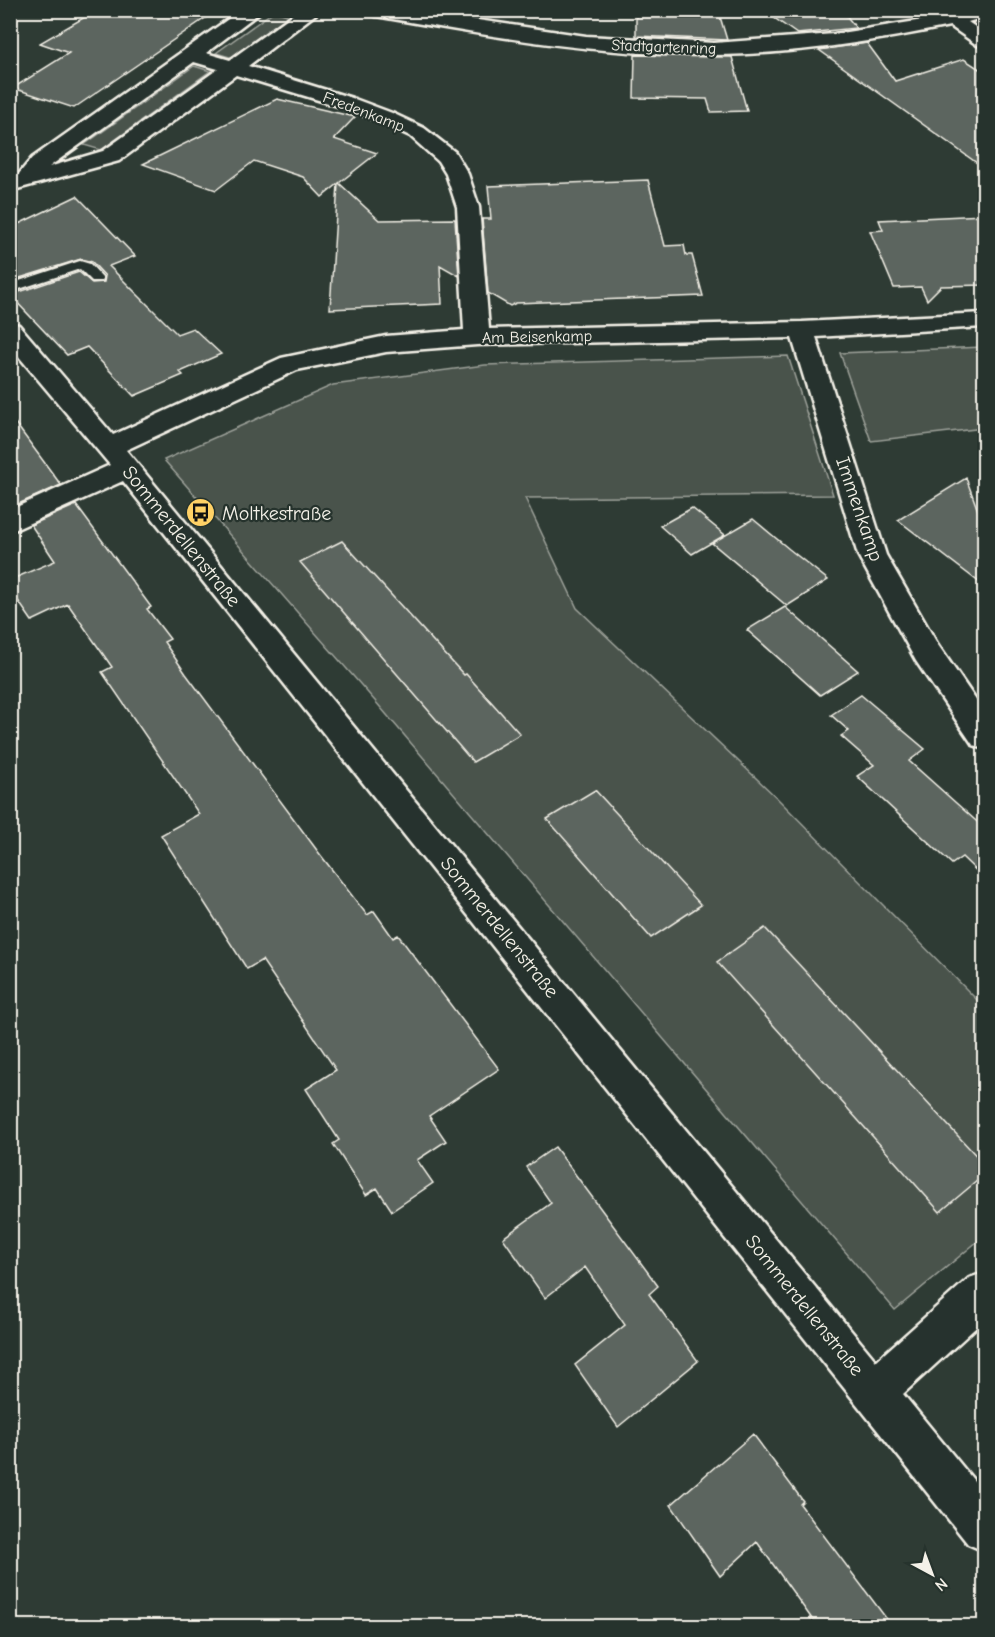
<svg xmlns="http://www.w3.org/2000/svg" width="995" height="1637" font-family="'Comic Neue',sans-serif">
	<rect width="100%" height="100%" fill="#2e3b34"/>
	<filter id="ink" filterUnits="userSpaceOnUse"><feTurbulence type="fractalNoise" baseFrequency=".0167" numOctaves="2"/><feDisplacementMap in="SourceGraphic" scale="12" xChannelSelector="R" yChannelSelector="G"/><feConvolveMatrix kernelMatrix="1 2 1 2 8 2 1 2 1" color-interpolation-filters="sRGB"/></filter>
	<g filter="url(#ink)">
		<!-- green -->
		<path fill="#48524c" stroke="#9ea29a" stroke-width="1.5" d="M 274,11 L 291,16 L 233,58 L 216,53 Z
			M 194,66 L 210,71 L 101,150 L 84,145 Z
			M 984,347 L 984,428 L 871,441 L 840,353 Z
			M 788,356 L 833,495 L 525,498 L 577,608 L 776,797 L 984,1007 L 984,1236 L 895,1310 L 375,701 L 164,460 L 333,385 L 485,365 Z"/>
		<!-- building -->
		<path fill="#5c655e" stroke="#f4f1e8" stroke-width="1.5" d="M 97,10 L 217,10 L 74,108 L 13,88 L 69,53 L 40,43 Z
			M 636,10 L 718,10 L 727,40 L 636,36 Z
			M 763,10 L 842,10 L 856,28 L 797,34 Z
			M 867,43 L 895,81 L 964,59 L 984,72 L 984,168 L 819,50 Z
			M 635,55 L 732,57 L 747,111 L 711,112 L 707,99 L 634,98 Z
			M 277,99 L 355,117 L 334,139 L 377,153 L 339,183 L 379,220 L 455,219 L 459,276 L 440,265 L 442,304 L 330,309 L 338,184 L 322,197 L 303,177 L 254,161 L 216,190 L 143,164 Z
			M 648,180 L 665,246 L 684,245 L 686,255 L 692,255 L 703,296 L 516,303 L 510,306 L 488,293 L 482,219 L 491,219 L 488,186 Z
			M 77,196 L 135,256 L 109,266 L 177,334 L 193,328 L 221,354 L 180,372 L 183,375 L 134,396 L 87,347 L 67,355 L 10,295 L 79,272 L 92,283 L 104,282 L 105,276 L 92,262 L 81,259 L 10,281 L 10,228 Z
			M 984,215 L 984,285 L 941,286 L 927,300 L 921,287 L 894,288 L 870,231 L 883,230 L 879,220 Z
			M 10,416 L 61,485 L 16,505 L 10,496 Z
			M 966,478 L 984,527 L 984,586 L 898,520 Z
			M 76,505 L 151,607 L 147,609 L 170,639 L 164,642 L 186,674 L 319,853 L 367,915 L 374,911 L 393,938 L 398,935 L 499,1069 L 429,1116 L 446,1141 L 417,1160 L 433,1183 L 392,1211 L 377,1188 L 366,1195 L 333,1144 L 339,1140 L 306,1089 L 336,1070 L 262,960 L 247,969 L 161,835 L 199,814 L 102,672 L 112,667 L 68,604 L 32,621 L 10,589 L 10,580 L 55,561 L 31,525 Z
			M 692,508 L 725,535 L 692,554 L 660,526 Z
			M 753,519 L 789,549 L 828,580 L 787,606 L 712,543 Z
			M 342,541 L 464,675 L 466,674 L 520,734 L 473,762 L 300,562 Z
			M 785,607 L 858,671 L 820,695 L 747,630 Z
			M 861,695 L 925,749 L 909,761 L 984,828 L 984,878 L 962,857 L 952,864 L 857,776 L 874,765 L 841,736 L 849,731 L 831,715 Z
			M 595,790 L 701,905 L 651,938 L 547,819 Z
			M 765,928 L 984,1164 L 984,1175 L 940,1212 L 717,962 Z
			M 555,1147 L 658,1286 L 649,1294 L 698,1361 L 618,1427 L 575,1365 L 625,1325 L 585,1267 L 545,1298 L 503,1238 L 551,1203 L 526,1167 Z
			M 753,1434 L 803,1501 L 800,1504 L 892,1626 L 817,1626 L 757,1542 L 720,1576 L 671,1505 Z"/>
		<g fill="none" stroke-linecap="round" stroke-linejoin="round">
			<defs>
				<path id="service" d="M 80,261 L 90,264 L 103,278 L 102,281 L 92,281 L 80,269 L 10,292 L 10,284 Z"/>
				<path id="minor" d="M 241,10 L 263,10 L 206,53 L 230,60 L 299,10 L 321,10 L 248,66 L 352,98 L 392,113 L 424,128 L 455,152 L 468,174 L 479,207 L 489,329 L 802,322 L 984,313 L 984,327 L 816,337 L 886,555 L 938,645 L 984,712 L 984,749 L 973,745 L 916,661 L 858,555 L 792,338 L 477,345 L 386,352 L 297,370 L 126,450 L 876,1361 L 969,1278 L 984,1273 L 984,1320 L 903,1394 L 984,1493 L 984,1551 L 968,1544 L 123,481 L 10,532 L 10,510 L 110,465 L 10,346 L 10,323 L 19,325 L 113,435 L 281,358 L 386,336 L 464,330 L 457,207 L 446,174 L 438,161 L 410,136 L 378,121 L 338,106 L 236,75 L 119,161 L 10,191 L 10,177 L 18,175 L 32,158 ZM 194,62 L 218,69 L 103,151 L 49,167 Z
					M 367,10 L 409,10 L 586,36 L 714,43 L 834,34 L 923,20 L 965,10 L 984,10 L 984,17 L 968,22 L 984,33 L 984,47 L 977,45 L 950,26 C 872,42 794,54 715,55 C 601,56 488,36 376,16 L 369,14 Z"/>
			</defs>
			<!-- service casing -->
			<use href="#service" stroke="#f4f1e8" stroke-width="4"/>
			<!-- minor casing -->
			<use href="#minor" stroke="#f4f1e8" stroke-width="5"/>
			<!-- service -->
			<use href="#service" fill="#26332d" fill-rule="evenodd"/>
			<!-- minor -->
			<use href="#minor" fill="#26332d" fill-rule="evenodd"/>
		</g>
	</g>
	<!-- icons -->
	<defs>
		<symbol id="bus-disc" viewBox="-11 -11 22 22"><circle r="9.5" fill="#ffd166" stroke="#26332d"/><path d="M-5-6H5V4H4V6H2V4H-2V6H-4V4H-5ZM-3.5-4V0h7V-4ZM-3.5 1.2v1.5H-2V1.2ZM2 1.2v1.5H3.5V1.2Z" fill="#111"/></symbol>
	</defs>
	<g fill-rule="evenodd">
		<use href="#bus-disc" x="184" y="496" width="33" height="33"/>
	</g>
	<g text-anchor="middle" stroke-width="4.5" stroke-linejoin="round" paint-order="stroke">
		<!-- far-street labels -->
		<g font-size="16" fill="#f4f1e8" stroke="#26332d">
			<text transform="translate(664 46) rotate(2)" y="6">Stadtgartenring</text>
			<text transform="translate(364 111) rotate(21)" y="6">Fredenkamp</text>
			<text transform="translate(537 336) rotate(-1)" y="6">Am Beisenkamp</text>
		</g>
		<!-- street labels -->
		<g font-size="20" fill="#f4f1e8" stroke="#26332d">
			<text transform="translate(860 509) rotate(71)" y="7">Immenkamp</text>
			<text transform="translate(182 536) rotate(51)" y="7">Sommerdellenstraße</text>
			<text transform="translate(500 927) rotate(51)" y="7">Sommerdellenstraße</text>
			<text transform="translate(805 1305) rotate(51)" y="7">Sommerdellenstraße</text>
		</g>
		<!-- poi labels -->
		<g font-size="20" fill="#f4f1e8" stroke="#26332d" text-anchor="start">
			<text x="222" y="520">Moltkestraße</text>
		</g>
	</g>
	<!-- margin -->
	<rect width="995" height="1637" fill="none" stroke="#26332d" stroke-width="36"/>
	<rect x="18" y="18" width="959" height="1601" fill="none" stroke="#f4f1e8" stroke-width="2" filter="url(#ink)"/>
	<!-- north arrow -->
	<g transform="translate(932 1574) rotate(139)" stroke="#26332d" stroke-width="4.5" paint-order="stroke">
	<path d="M0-4.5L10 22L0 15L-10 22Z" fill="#f4f1e8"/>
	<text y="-9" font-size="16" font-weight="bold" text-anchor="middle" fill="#f4f1e8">N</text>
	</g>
</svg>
